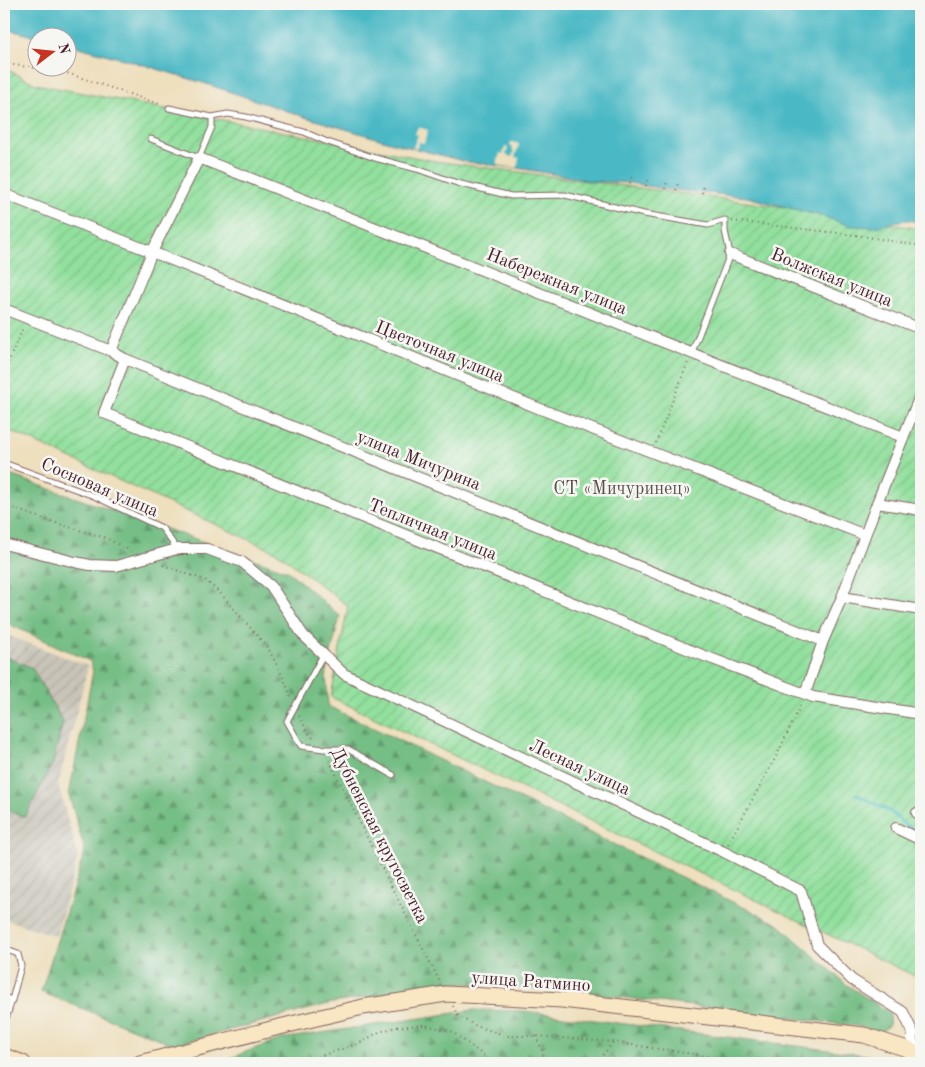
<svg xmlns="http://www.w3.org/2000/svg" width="925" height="1067" font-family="'Old Standard TT',serif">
	<defs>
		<pattern id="industrial-furrows" width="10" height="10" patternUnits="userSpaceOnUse" patternTransform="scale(1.25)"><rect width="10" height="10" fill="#c8c4b8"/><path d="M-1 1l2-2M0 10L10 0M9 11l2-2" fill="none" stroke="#ada89e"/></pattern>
		<pattern id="forest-firs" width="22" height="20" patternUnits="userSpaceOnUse" patternTransform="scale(1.25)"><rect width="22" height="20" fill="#75be85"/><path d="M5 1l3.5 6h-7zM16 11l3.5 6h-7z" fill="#629a6d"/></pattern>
		<pattern id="garden-furrows" width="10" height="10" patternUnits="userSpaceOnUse" patternTransform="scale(1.25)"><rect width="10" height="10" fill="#92e09e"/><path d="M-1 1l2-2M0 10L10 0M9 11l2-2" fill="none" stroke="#7fc088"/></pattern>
	</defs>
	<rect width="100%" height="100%" fill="#f6f6f2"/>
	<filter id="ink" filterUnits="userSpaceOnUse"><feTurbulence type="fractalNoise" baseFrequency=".02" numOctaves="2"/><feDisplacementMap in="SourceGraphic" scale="10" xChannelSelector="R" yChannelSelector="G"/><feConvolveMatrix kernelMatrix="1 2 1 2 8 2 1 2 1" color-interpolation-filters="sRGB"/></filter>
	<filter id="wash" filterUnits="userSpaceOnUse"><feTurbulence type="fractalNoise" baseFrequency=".0096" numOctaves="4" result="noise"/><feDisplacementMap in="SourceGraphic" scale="20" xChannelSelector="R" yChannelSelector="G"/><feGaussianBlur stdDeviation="1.12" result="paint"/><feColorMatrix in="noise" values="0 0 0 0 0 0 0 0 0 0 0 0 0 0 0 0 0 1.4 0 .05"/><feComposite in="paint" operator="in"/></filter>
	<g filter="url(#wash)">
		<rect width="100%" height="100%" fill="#eedfbd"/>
		<!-- industrial -->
		<path fill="url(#industrial-furrows)" d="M 4,634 L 88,666 L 58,785 L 78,856 L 56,936 L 4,919 Z"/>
		<!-- forest -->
		<path fill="url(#forest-firs)" stroke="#606e58" d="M 4,473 L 288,571 L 340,616 L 326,673 L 328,706 L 778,924 L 847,985 L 890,1013 L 889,1025 L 881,1032 L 857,1026 L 561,990 L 454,983 L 332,1003 L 174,1045 L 41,992 L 85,851 L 69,795 L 93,671 L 90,661 L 4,622 Z
			M 4,656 L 32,668 L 63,722 L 53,763 L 25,817 L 4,809 Z
			M 474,1010 L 524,1011 L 867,1055 L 881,1063 L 230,1063 L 231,1058 L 248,1051 L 281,1039 Z"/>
		<!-- garden -->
		<path fill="url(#garden-furrows)" stroke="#6e8064" d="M 4,68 L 36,84 L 435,161 L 815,211 L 921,229 L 921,979 L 331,697 L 348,606 L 278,553 L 4,428 Z"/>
		<!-- water -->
		<path fill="#4bb9c5" stroke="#4a6c78" d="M 4,4 L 921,4 L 921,222 L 906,220 L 900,221 L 875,227 L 851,226 L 825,217 L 747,197 L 665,189 L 630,183 L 590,181 L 571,177 L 517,168 L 467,162 L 393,143 L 305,117 L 210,85 L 134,62 L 68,44 L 68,38 L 40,37 L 4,29 Z"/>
		<!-- pier -->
		<path fill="#eedfbd" d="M 418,127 L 428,130 L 424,143 L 419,142 L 416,149 L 413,148 L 418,135 L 415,134 Z
			M 511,142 L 519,144 L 515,157 L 519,158 L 517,168 L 497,165 L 500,153 L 503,154 L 505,147 L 508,148 L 506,155 L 512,157 L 514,151 L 512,150 L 513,147 L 510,146 Z"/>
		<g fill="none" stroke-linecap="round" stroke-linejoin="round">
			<!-- stream -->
			<path stroke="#4bb9c5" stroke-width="3" d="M 856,794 L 891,812 L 904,824 L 921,834"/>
		</g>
	</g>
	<g filter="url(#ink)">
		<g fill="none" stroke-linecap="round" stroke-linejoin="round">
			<defs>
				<path id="lane" d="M 169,108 L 212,117 L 228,114 L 246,117 L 304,132 L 325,141 L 375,158 L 417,169 L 457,183 L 511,196 L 565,195 L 644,214 L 708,225 L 725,220 L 725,231 L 730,254 L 692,352
					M 151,139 L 199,158 L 212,127 L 212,117
					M 4,463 L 94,496 L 162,528 L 177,549
					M 323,655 L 287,721 L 301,746 L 324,749 L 348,749 L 393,775
					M 4,949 L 18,954 L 21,966 L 12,1000
					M 4,997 L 12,1000 L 4,1025"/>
				<path id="street" d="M 4,194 L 152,252 L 538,408 L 865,535
					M 730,254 L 921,329
					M 4,309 L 111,351 L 125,359 L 823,641
					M 111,351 L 152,252 L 199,158 L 903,437
					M 125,359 L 104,413 L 702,655 L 805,694 L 813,697 L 921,714
					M 877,503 L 921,510
					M 4,544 L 75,562 L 90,565 L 116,566 L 177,549 L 207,549 L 242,562 L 271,586 L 303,635 L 344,674 L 724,852 L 801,891 L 817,945 L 852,980 L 903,1012 L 913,1033 L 910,1050
					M 842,597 L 921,610
					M 805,694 L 823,641 L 842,597 L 877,503 L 921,393
					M 917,813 L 921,814
					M 896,828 L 921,840
					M 910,1050 L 921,1044"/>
				<path id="secondary" d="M 4,1056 L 23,1063
					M 140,1063 L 275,1028 L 363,1007 L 446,994 L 562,1000 L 864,1035 L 910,1050 L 921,1058"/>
			</defs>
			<!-- lane casing -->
			<use href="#lane" stroke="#83625e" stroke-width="7"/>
			<!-- street casing -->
			<use href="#street" stroke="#83625e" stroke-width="12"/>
			<!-- secondary casing -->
			<use href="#secondary" stroke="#83625e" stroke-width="17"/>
			<!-- path -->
			<path stroke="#83625e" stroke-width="2" stroke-dasharray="1 4" stroke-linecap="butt" d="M 4,61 L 14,65 L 64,72 L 162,105
				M 630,183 L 632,175
				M 646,186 L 649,177
				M 665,189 L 667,182
				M 676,190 L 678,183
				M 702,193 L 704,185
				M 732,221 L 856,235 L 921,246
				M 4,372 L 23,328
				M 656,443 L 688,362
				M 4,505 L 46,520 L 106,538 L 131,551
				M 163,565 L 184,573 L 205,580 L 221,594 L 268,648 L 284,679 L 291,698
				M 299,716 L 307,731 L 314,739
				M 327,756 L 384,872 L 440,982
				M 728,844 L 778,753 L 801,704
				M 453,1006 L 458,1016 L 476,1026 L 508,1036 L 536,1036 L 613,1042 L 752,1063
				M 536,1036 L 543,1052 L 544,1063
				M 310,1063 L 320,1056 L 360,1043 L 379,1032 L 396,1027 L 423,1025 L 451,1031 L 491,1061 L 491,1063
				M 597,1063 L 613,1042"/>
			<!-- lane -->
			<use href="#lane" stroke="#fff" stroke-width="5"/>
			<!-- street -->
			<use href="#street" stroke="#fff" stroke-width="10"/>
			<!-- secondary -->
			<use href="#secondary" stroke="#f9e7c3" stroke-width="15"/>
		</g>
	</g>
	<g text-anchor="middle" stroke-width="5" stroke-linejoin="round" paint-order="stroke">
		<!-- street labels -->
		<g font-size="18" fill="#4a1f2b" stroke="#f6f6f2">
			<text transform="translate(832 277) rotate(22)" y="6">Волжская улица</text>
			<text transform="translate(557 281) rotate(22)" y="6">Набережная улица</text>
			<text transform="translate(440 351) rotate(22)" y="6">Цветочная улица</text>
			<text transform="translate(419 460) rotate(22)" y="6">улица Мичурина</text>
			<text transform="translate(100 487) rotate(23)" y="6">Сосновая улица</text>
			<text transform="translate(433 529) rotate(22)" y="6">Тепличная улица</text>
			<text transform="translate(580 767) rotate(25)" y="6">Лесная улица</text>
			<text transform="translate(380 835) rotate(63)" y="6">Дубненская кругосветка</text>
			<text transform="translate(531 981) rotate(4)" y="6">улица Ратмино</text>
		</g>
		<!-- park labels -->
		<g font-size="18" fill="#5c4f48" stroke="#f6f6f2">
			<text x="622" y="494">СТ «Мичуринец»</text>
		</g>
	</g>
	<!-- margin -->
	<rect width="925" height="1067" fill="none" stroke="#f6f6f2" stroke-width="20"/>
	<!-- north arrow -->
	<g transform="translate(52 52) rotate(74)"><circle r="24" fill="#f6f6f2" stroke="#b1a0a2"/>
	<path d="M0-4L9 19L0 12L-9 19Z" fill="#c8321e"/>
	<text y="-8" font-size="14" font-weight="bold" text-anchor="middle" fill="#4a1f2b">N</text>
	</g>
</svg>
